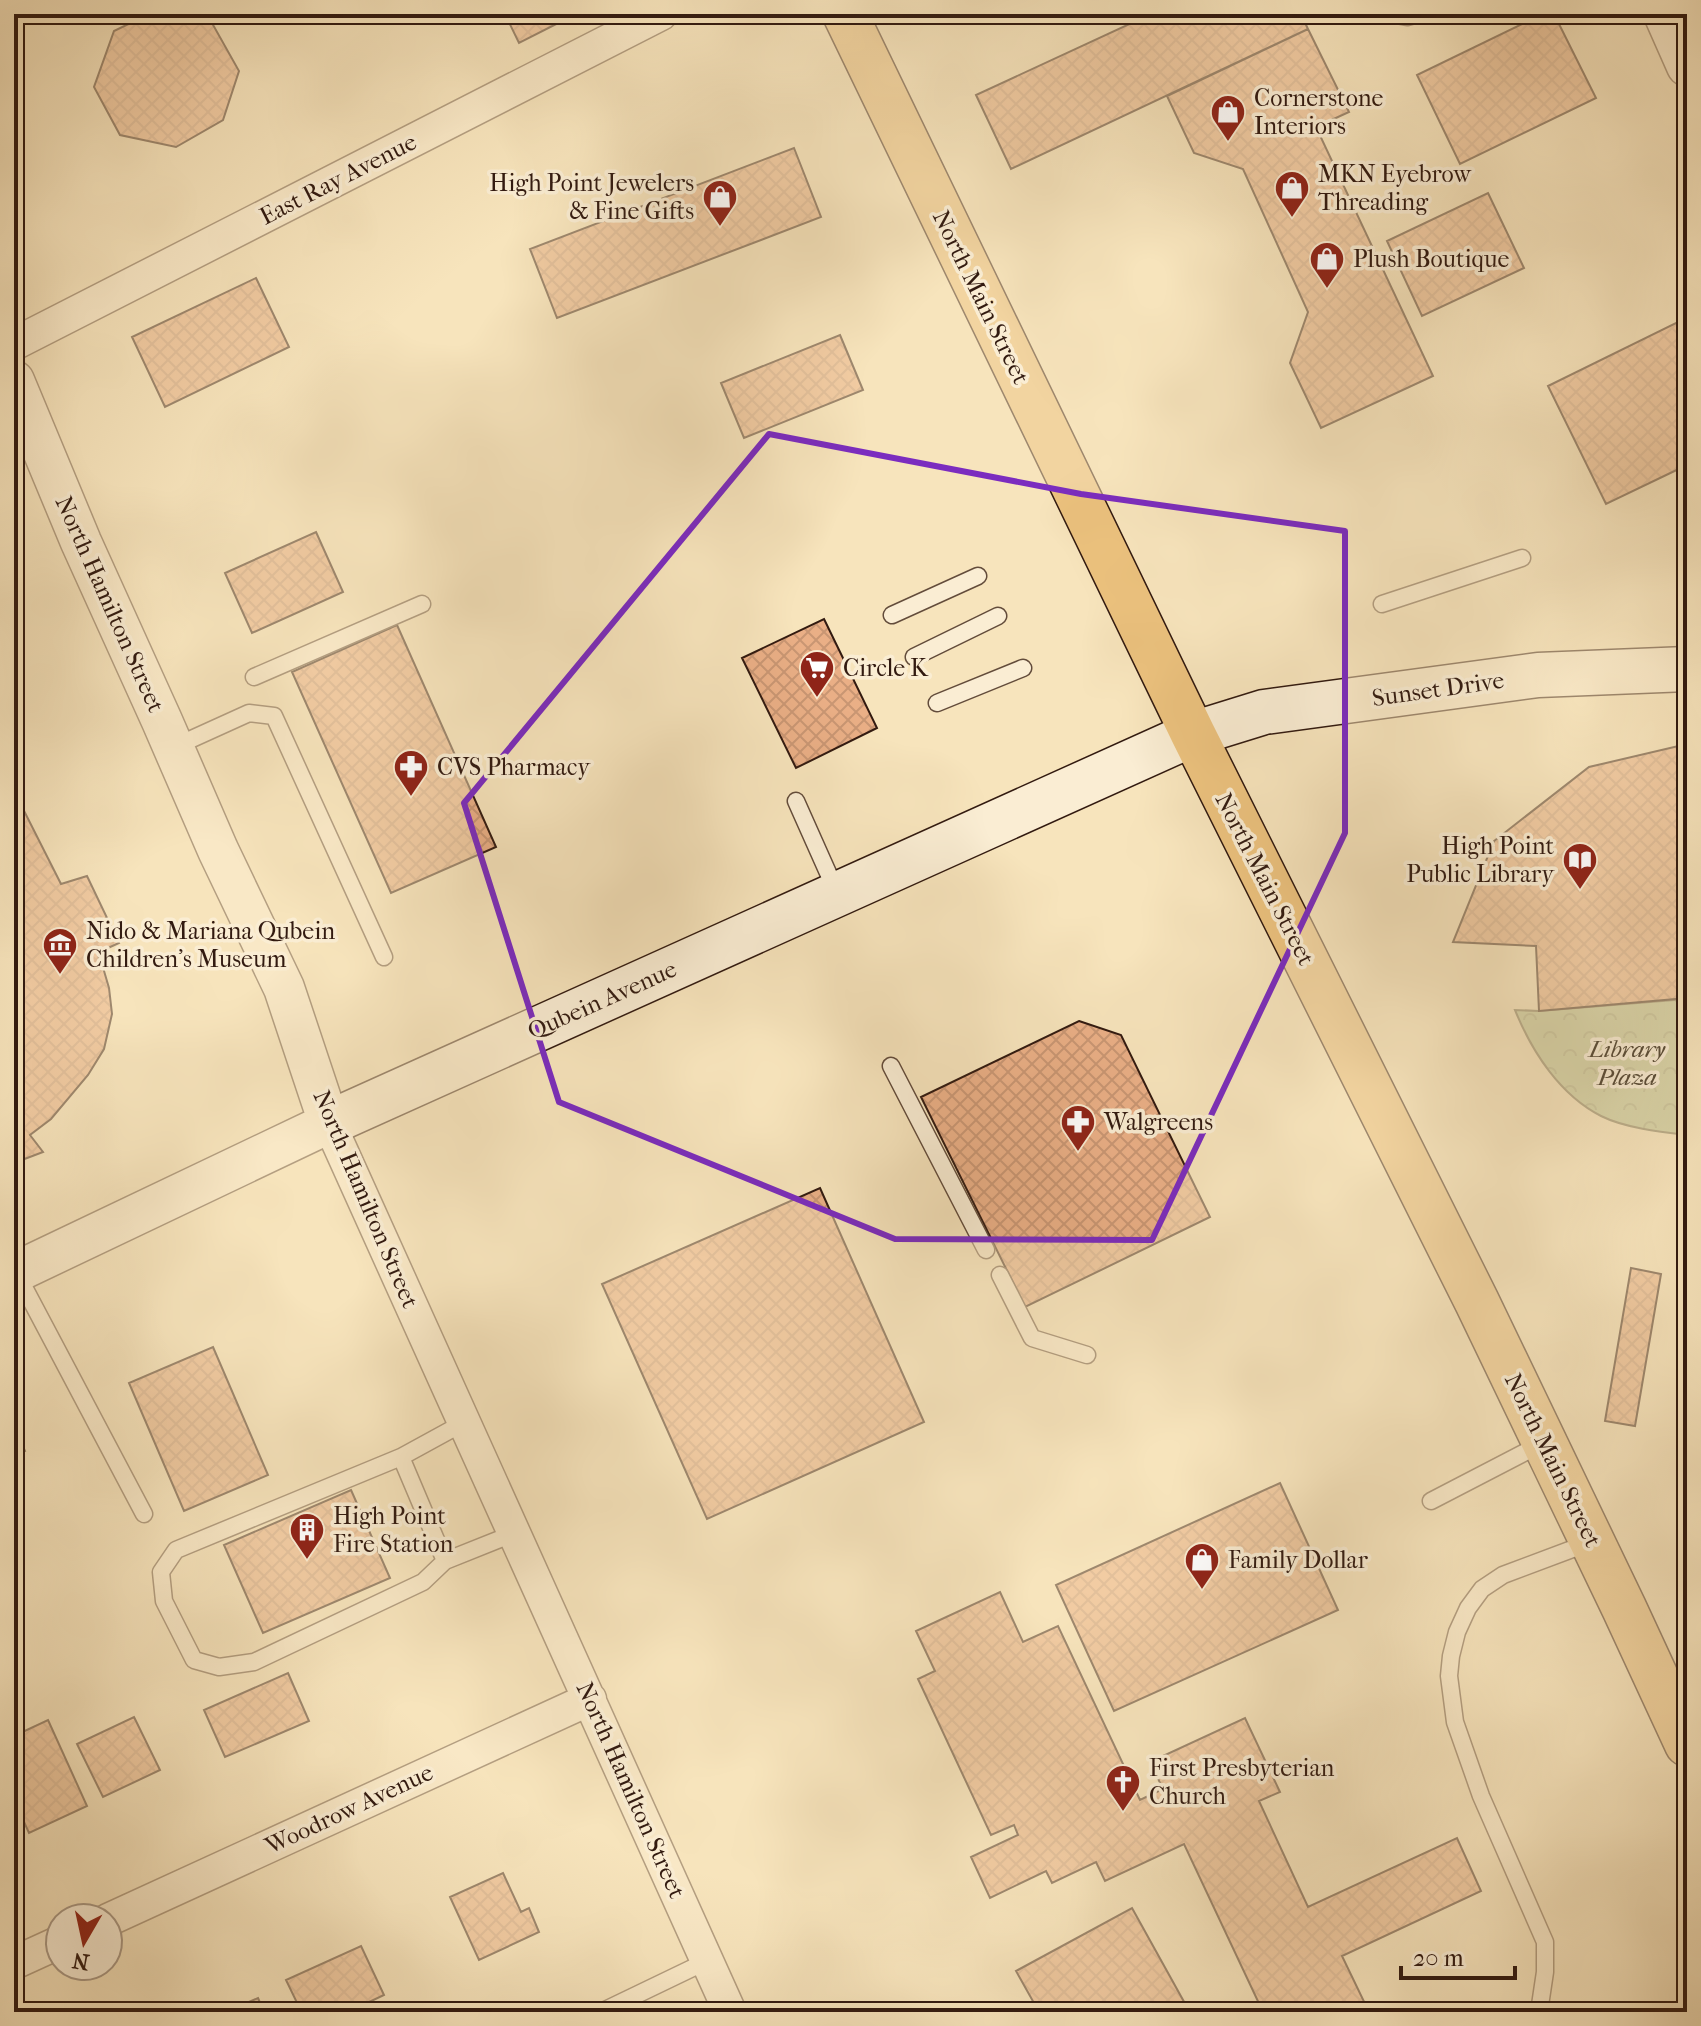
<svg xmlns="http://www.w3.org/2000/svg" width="1701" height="2026" font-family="'IM FELL French Canon',serif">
	<defs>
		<pattern id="park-crowns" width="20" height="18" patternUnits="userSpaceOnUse" patternTransform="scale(2)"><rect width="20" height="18" fill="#b8c594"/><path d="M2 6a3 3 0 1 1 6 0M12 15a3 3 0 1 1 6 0" fill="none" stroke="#9fa97f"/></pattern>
		<pattern id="building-cross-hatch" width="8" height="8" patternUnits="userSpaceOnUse" patternTransform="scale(2)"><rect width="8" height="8" fill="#eaaf86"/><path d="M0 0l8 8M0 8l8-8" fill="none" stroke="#c99673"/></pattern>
	</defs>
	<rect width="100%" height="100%" fill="#f7e4bc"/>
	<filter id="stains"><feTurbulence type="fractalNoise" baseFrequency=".0025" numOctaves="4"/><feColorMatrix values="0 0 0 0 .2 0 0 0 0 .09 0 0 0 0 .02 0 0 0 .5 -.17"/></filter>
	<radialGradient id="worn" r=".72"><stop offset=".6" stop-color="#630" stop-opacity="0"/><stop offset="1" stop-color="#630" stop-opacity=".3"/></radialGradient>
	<!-- park -->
	<path fill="url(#park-crowns)" stroke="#757052" stroke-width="2" d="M 1687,999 L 1687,1135 C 1661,1132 1625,1128 1601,1116 C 1560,1095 1532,1052 1515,1010 L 1539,1011 Z"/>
	<!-- building -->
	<path fill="url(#building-cross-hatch)" stroke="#321a10" stroke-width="2" d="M 149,14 L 186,14 L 212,23 L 239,71 L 223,120 L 176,147 L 120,135 L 94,87 L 114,31 Z
		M 505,14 L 576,14 L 519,43 Z
		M 1151,14 L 1301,14 L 1308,29 L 1011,169 L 976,95 Z
		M 1543,14 L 1554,14 L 1596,98 L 1460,164 L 1417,75 Z
		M 1308,29 L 1349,112 L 1316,127 L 1433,376 L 1321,428 L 1290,363 L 1308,312 L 1243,169 L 1194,153 L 1167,96 Z
		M 794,148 L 821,217 L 557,318 L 530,249 Z
		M 1488,193 L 1524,268 L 1422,316 L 1387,241 Z
		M 256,278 L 289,347 L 165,407 L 132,337 Z
		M 1682,320 L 1687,330 L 1687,465 L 1606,504 L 1548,386 Z
		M 840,335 L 863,390 L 744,438 L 721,383 Z
		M 316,532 L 343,592 L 252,633 L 225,573 Z
		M 824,619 L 877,728 L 796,768 L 742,658 Z
		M 397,625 L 496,847 L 391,893 L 292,672 Z
		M 1687,744 L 1687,998 L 1539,1011 L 1536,946 L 1453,942 L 1494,841 L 1589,767 Z
		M 14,791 L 61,884 L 87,876 L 119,943 L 97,953 L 102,964 L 109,988 L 112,1014 L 104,1049 L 88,1075 L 51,1119 L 30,1135 L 43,1152 L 14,1163 Z
		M 1079,1021 L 1121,1035 L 1210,1217 L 1025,1307 L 921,1097 Z
		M 820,1188 L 924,1422 L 707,1519 L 602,1284 Z
		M 1631,1268 L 1661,1274 L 1635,1426 L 1605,1421 Z
		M 213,1347 L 268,1475 L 184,1511 L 129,1383 Z
		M 14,1426 L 25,1451 L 14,1456 Z
		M 1280,1483 L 1338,1610 L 1114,1711 L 1056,1585 Z
		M 351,1490 L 390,1578 L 263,1633 L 224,1545 Z
		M 1000,1592 L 1023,1642 L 1058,1626 L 1140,1800 L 1163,1789 L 1150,1762 L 1245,1718 L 1280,1792 L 1259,1801 L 1308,1907 L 1457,1838 L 1481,1891 L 1342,1956 L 1369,2012 L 1263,2012 L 1184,1844 L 1105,1881 L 1096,1862 L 1052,1883 L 1046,1871 L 990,1898 L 971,1857 L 1018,1835 L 1014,1825 L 991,1835 L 918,1679 L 935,1671 L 916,1631 Z
		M 288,1673 L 309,1721 L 225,1757 L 204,1710 Z
		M 134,1717 L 160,1770 L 103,1797 L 77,1744 Z
		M 48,1720 L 87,1806 L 29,1833 L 14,1800 L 14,1736 Z
		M 503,1873 L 521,1912 L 529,1908 L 539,1932 L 479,1960 L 450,1897 Z
		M 1132,1908 L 1188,2009 L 1183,2012 L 1039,2012 L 1016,1971 Z
		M 361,1946 L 384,1995 L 348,2012 L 318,2012 L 314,2003 L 300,2009 L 286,1980 Z
		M 258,1998 L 264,2012 L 226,2012 Z"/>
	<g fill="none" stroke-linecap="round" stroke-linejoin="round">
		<defs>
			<path id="service" d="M 1391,14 L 1407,17 L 1418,14
				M 1382,604 L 1522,558
				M 892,615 L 978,576
				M 914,657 L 998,616
				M 254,677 L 422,604
				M 937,703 L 1023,668
				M 174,747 L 249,713 L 274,716 L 384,957
				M 796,801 L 837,893
				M 891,1066 L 986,1250
				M 16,1272 L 144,1514
				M 1000,1275 L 1032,1338 L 1087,1355
				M 465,1422 L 401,1457 L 445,1561 L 515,1533
				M 401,1457 L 176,1550 L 161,1572 L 164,1601 L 194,1660 L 219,1667 L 254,1662 L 423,1582 L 445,1561
				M 1431,1501 L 1543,1443
				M 601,2012 L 707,1961
				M 1539,2012 L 1545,1972 L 1545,1942 L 1481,1796 L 1455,1722 L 1449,1676 L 1451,1656 L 1457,1632 L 1468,1608 L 1482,1589 L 1503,1575 L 1591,1542"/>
			<path id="minor" d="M 14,344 L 661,14
				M 329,1123 L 730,2012
				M 108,1920 L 590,1699
				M 14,1963 L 60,1942"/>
			<path id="tertiary" d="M 1664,14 L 1687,66
				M 14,381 L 81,542 L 162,721 L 218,850 L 284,988 L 329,1123 L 14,1273"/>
			<path id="secondary" d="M 329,1123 L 1193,734 L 1264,712 L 1538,675 L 1687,669"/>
			<path id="primary" d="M 845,14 L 1193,734 L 1477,1302 L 1624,1608 L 1687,1744"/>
		</defs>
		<!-- service casing -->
		<use href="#service" stroke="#634c3b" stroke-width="19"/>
		<!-- minor casing -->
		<use href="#minor" stroke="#634c3b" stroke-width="35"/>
		<!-- tertiary casing -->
		<use href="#tertiary" stroke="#634c3b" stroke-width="43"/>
		<!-- secondary casing -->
		<use href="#secondary" stroke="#321a10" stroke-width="47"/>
		<!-- primary casing -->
		<use href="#primary" stroke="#321a10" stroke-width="47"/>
		<!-- service -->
		<use href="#service" stroke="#faedd3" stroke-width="16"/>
		<!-- minor -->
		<use href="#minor" stroke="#faedd3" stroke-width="32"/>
		<!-- tertiary -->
		<use href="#tertiary" stroke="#faedd3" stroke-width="40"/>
		<!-- secondary -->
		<use href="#secondary" stroke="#faedd3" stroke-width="44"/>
		<!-- primary -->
		<use href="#primary" stroke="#ecc27e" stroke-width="44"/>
	</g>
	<!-- marked area -->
	<path d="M0 0H1701V2026H0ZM 769,434 L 1081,494 L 1345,531 L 1345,833 L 1152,1240 L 895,1239 L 559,1102 L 464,803 Z" fill="#f7e4bc" fill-opacity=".55" fill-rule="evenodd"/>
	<path fill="none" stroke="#7b2cbf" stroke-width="6" stroke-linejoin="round" d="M 769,434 L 1081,494 L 1345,531 L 1345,833 L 1152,1240 L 895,1239 L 559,1102 L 464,803 Z"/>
	<!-- icons -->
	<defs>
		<symbol id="shop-pin" viewBox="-11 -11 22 30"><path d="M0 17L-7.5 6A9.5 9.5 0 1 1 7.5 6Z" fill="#8f2418" stroke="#faedd3"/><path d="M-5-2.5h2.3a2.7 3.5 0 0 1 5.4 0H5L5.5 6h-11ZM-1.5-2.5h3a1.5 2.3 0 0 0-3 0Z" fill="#fff"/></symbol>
		<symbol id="supermarket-pin" viewBox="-11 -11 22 30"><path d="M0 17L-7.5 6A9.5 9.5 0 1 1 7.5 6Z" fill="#8f2418" stroke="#faedd3"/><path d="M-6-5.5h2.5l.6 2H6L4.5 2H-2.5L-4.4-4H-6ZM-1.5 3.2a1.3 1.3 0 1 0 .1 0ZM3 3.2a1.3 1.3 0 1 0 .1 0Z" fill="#fff"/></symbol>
		<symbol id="pharmacy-pin" viewBox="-11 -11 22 30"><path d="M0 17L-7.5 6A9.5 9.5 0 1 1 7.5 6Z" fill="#8f2418" stroke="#faedd3"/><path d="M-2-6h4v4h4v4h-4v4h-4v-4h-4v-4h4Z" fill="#fff"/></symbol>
		<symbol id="library-pin" viewBox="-11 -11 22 30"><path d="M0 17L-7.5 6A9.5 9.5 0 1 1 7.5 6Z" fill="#8f2418" stroke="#faedd3"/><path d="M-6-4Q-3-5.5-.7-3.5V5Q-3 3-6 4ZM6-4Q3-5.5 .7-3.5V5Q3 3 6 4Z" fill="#fff"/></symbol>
		<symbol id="museum-pin" viewBox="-11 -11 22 30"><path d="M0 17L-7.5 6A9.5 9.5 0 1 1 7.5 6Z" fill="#8f2418" stroke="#faedd3"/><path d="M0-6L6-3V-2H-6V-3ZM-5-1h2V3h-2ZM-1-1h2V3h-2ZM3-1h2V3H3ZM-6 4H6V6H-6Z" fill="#fff"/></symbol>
		<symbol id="building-pin" viewBox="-11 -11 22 30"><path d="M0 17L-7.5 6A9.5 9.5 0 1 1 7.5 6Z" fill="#8f2418" stroke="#faedd3"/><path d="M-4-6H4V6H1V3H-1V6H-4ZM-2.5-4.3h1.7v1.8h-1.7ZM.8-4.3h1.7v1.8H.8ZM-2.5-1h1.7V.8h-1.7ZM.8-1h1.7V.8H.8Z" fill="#fff"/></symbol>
		<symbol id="church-pin" viewBox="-11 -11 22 30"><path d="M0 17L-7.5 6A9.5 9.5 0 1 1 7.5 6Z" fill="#8f2418" stroke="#faedd3"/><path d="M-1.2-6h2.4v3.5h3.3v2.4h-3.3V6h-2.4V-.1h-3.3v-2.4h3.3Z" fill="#fff"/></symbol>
	</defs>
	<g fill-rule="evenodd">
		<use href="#shop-pin" x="1208" y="92" width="40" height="54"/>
		<use href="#shop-pin" x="1272" y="168" width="40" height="54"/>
		<use href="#shop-pin" x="700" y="177" width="40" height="54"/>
		<use href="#shop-pin" x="1307" y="239" width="40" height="54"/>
		<use href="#supermarket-pin" x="797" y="648" width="40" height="54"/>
		<use href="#pharmacy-pin" x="391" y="747" width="40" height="54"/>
		<use href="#library-pin" x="1560" y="840" width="40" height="54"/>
		<use href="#museum-pin" x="40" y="925" width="40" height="54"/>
		<use href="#pharmacy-pin" x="1058" y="1102" width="40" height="54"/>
		<use href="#building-pin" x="287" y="1510" width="40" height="54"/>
		<use href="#shop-pin" x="1182" y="1540" width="40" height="54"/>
		<use href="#church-pin" x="1103" y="1762" width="40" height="54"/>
	</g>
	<g text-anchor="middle" stroke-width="7" stroke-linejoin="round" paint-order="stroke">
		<!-- poi labels -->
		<g font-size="24" fill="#321a10" stroke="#faedd3" text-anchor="start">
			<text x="1254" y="106">Cornerstone<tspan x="1254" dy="28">Interiors</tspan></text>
			<text x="1318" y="182">MKN Eyebrow<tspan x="1318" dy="28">Threading</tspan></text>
			<text x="694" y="191" text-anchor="end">High Point Jewelers<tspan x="694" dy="28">&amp; Fine Gifts</tspan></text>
			<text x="1353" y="267">Plush Boutique</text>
			<text x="843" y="676">Circle K</text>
			<text x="437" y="775">CVS Pharmacy</text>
			<text x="1554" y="854" text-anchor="end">High Point<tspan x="1554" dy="28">Public Library</tspan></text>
			<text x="86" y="939">Nido &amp; Mariana Qubein<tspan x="86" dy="28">Children's Museum</tspan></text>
			<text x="1104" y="1130">Walgreens</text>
			<text x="333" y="1524">High Point<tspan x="333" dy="28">Fire Station</tspan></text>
			<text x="1228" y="1568">Family Dollar</text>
			<text x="1149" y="1776">First Presbyterian<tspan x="1149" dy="28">Church</tspan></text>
		</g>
		<!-- street labels -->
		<g font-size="24" fill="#321a10" stroke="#faedd3">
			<text transform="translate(338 179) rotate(-27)" y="8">East Ray Avenue</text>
			<text transform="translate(981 297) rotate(64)" y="8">North Main Street</text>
			<text transform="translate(110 604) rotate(66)" y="8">North Hamilton Street</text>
			<text transform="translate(1438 689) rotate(-8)" y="8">Sunset Drive</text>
			<text transform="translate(1265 879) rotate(63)" y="8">North Main Street</text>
			<text transform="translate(602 1000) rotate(-24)" y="8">Qubein Avenue</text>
			<text transform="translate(366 1199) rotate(67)" y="8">North Hamilton Street</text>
			<text transform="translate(1553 1460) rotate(64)" y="8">North Main Street</text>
			<text transform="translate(631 1790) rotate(66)" y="8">North Hamilton Street</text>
			<text transform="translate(349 1809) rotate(-25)" y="8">Woodrow Avenue</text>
		</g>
		<!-- park labels -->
		<g font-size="24" font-style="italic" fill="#5a4d38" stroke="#faedd3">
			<text x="1627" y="1057">Library<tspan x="1627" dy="28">Plaza</tspan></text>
		</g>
	</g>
	<!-- margin -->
	<rect width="1701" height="2026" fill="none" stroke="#f7e4bc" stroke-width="48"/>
	<rect x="16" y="16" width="1669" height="1994" fill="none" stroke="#321a10" stroke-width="4"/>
	<rect x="24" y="24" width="1653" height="1978" fill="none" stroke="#321a10" stroke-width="2"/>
	<!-- north arrow -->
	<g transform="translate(84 1942) rotate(189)"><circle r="38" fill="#faedd3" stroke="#aa9985" stroke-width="2"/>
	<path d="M0-6L14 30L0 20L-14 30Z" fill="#8f2418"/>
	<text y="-12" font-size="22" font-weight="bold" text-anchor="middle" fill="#321a10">N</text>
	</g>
	<!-- scale -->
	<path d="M1401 1966v12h114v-12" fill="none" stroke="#321a10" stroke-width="4"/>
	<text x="1413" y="1966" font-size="24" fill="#321a10" stroke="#faedd3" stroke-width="6" paint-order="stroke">20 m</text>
	<rect width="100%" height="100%" filter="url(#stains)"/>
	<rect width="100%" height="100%" fill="url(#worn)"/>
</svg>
